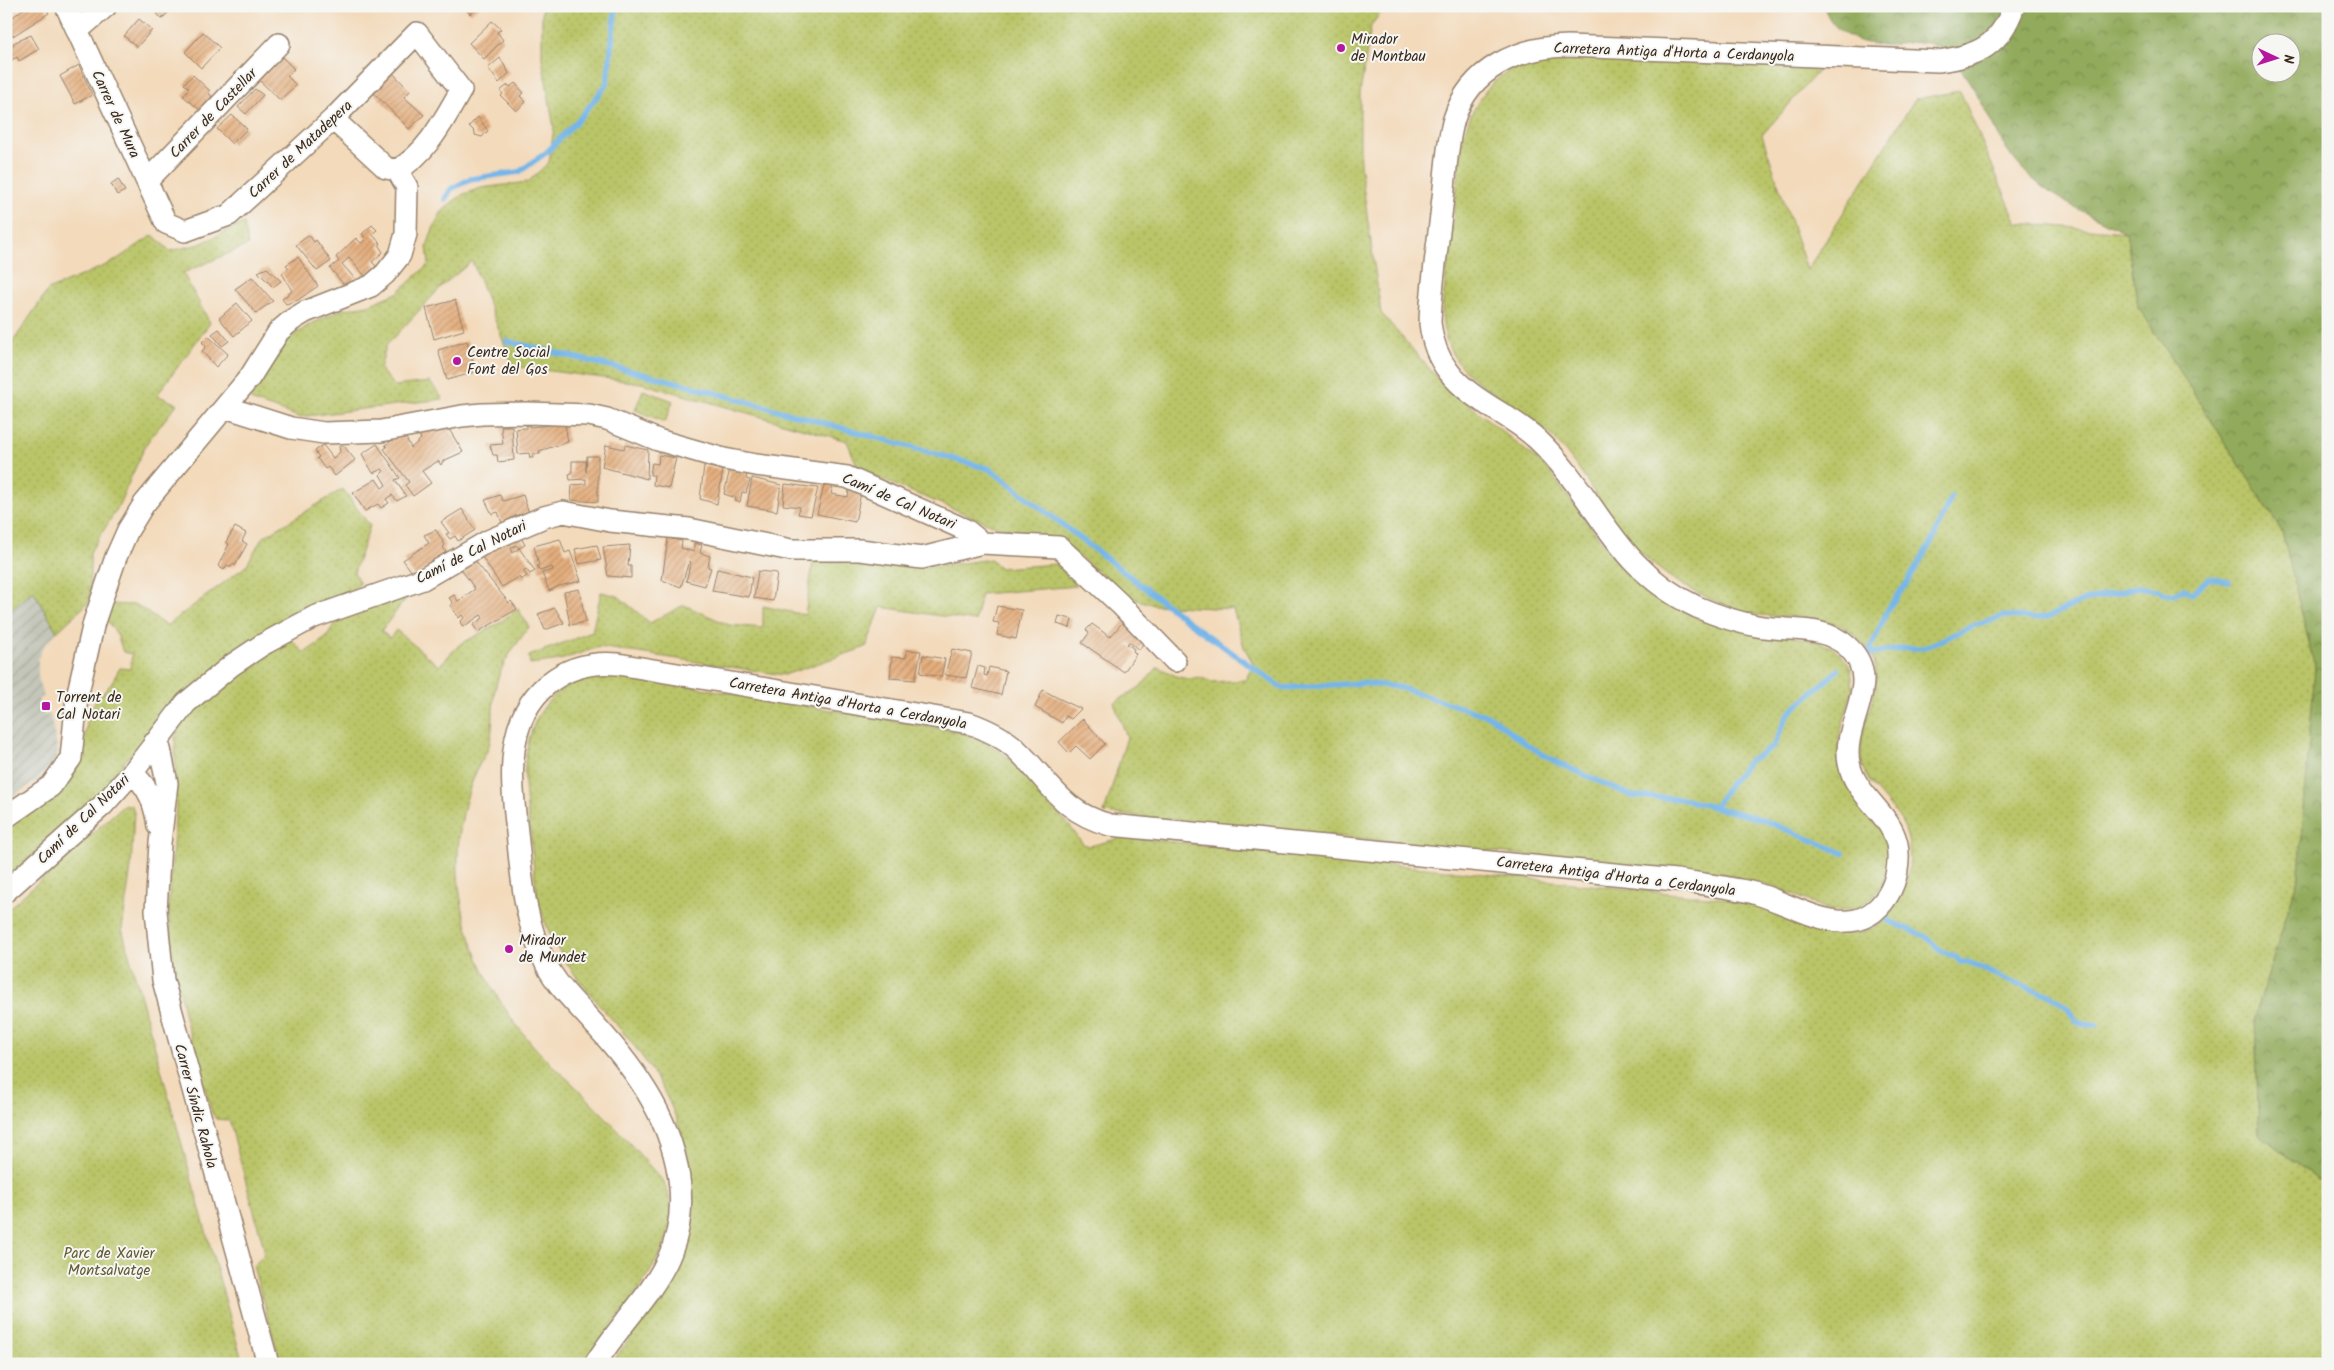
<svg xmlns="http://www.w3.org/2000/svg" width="2334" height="1370" font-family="Kalam,sans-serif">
	<defs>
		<pattern id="industrial-furrows" width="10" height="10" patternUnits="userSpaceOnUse" patternTransform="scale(1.25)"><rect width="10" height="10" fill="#c4c6b9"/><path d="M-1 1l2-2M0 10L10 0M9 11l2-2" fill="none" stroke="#a9aa9f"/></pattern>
		<pattern id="grass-dots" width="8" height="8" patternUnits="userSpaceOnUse" patternTransform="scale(1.25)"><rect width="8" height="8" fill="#b9c567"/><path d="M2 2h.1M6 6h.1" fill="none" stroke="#a0a959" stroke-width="1.8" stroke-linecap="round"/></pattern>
		<pattern id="forest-crowns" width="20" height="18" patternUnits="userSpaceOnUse" patternTransform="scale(1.25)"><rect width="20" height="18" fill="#92aa5c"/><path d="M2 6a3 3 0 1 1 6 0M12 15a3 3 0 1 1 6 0" fill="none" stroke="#788b4b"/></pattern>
		<pattern id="building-hatch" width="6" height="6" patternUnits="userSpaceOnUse" patternTransform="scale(1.25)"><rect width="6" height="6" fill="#e5af7e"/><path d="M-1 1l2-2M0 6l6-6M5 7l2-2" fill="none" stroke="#bb8f67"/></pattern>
	</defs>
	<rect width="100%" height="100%" fill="#f6f6f2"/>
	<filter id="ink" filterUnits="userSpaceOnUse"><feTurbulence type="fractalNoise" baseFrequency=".02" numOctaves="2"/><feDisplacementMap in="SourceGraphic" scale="10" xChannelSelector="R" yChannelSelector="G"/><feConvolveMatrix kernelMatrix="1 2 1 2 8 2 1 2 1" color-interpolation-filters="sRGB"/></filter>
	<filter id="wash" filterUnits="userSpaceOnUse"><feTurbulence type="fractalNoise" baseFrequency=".0096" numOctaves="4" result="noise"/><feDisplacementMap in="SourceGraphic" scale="20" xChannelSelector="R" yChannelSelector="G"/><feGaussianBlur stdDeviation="1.12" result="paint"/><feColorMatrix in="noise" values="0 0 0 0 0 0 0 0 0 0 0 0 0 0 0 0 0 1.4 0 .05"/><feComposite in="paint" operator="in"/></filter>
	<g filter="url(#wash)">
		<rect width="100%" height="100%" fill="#f3dabb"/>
		<!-- industrial -->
		<path fill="url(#industrial-furrows)" d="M 33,589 L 57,632 L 43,647 L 38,659 L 38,677 L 44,697 L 38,699 L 44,716 L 50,714 L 58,752 L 54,762 L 37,781 L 6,800 L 6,615 Z"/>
		<!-- grass -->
		<path fill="url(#grass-dots)" stroke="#7a7842" d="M 542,6 L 1385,6 L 1371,26 L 1360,93 L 1360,164 L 1381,313 L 1440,381 L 1546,467 L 1608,550 L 1624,567 L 1660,597 L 1701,620 L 1815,641 L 1834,648 L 1847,662 L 1851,670 L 1853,688 L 1839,737 L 1838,764 L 1844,782 L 1875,821 L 1887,842 L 1889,864 L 1883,885 L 1869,901 L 1860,907 L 1839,911 L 1828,910 L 1781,889 L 1726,875 L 1104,813 L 1127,737 L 1114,703 L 1140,687 L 1158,667 L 1178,677 L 1189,679 L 1199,677 L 1212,682 L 1246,680 L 1253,663 L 1244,647 L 1233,609 L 1154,605 L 1128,597 L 1061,541 L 995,526 L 859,470 L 847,441 L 641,383 L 513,366 L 472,261 L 443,285 L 386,346 L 380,369 L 394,386 L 430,382 L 443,399 L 299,417 L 250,400 L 287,340 L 309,325 L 341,310 L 368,305 L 397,293 L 429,264 L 427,246 L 433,229 L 441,213 L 451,203 L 464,194 L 481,188 L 528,182 L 549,162 L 554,128 L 542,58 Z
			M 1564,57 L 1820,69 L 1762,135 L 1807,270 L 1915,99 L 1960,91 L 2017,223 L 2126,232 L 2138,306 L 2282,531 L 2315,668 L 2299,875 L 2255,1017 L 2259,1134 L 2328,1188 L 2328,1364 L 611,1364 C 649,1310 699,1262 693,1191 C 689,1141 671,1096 641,1055 C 608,1010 571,981 547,927 C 535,899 534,869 531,839 C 528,815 524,790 525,766 C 528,711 561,671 618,674 L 967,733 L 993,746 L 1014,762 L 1052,808 L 1066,821 L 1083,844 L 1090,846 L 1124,837 L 1708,897 C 1726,899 1744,900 1761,905 C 1810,919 1867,965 1900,897 C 1910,878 1912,856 1907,835 C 1899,805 1865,791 1861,759 C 1856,715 1899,678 1859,639 C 1831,611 1789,620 1753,614 C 1733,610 1712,600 1694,591 C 1670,579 1648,562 1631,542 C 1598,505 1578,458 1540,425 C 1514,402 1476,388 1456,360 C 1446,345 1442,327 1442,309 L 1463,137 C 1479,84 1508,60 1564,57 Z
			M 244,223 L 248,245 L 183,273 L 210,323 L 157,395 L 177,404 L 146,444 L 117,509 L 90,552 L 90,601 L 57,632 L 33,590 L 6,615 L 6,352 L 48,290 L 113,262 L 153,235 L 170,251 L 200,244 Z
			M 643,390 L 673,401 L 665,422 L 635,410 Z
			M 343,489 L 370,526 L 354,572 L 360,584 L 336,600 L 292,623 L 141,749 L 129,756 L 104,790 L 6,879 L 6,826 L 82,749 L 90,708 L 110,685 L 120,668 L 130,669 L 132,654 L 123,652 L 117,634 L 105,618 L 105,604 L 137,605 L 166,626 L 246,566 L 262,538 Z
			M 991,559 L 1000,568 L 1057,564 L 1077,586 L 981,594 L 975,621 L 881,607 L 866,647 L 784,675 L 599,647 L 560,660 L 530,664 L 529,656 L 592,632 L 601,592 L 618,596 L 650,623 L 684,605 L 729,625 L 763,628 L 763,606 L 805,615 L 813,562 L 863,560 L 935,567 Z
			M 415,587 L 381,631 L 390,638 L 396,630 L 439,666 L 459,645 L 499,623 L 518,609 L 529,627 C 516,645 501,663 496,685 C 491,705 495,729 488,749 C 486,754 482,760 479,765 C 471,783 465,801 462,819 C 445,904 481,988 538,1051 C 554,1068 573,1083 589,1100 C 615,1126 639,1154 663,1181 C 668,1193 672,1205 671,1218 C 667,1265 610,1324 584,1364 L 281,1364 L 253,1266 L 263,1256 L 264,1248 L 230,1123 L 227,1120 L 216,1119 L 212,1113 L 185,1017 L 173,957 L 168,909 L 176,807 L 175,737 L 184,718 L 199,708 L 207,697 L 247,665 L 292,640 L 304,653 L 326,638 L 342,613 Z
			M 125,804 L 132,806 L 134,812 L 131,867 L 122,929 L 243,1364 L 6,1364 L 6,911 Z"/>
		<!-- forest -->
		<path fill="url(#forest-crowns)" stroke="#666a3d" fill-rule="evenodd" d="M 1824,6 L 2328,6 L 2328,1188 L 2259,1134 L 2255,1017 L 2299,875 L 2315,668 L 2282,531 L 2138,306 L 2126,232 C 2080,210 2035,193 2006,148 C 1985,115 1972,72 1939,48 C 1923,36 1901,46 1883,45 C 1857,44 1831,32 1824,6 ZM 2262,42 L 2292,42 L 2292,72 L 2262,72 Z"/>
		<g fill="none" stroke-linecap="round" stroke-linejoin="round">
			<!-- stream -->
			<path stroke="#74b5e8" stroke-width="5.5" d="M 445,199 L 451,189 L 470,179 L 519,172 L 547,152 L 579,119 L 607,84 L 616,6
				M 507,341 L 676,382 L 990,469 L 1193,625 L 1282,688 L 1362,683 L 1398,687 L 1491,717 L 1529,746 L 1558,763 L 1632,796 L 1682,799 L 1761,819 L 1843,853
				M 1868,654 L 1906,648 L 1924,648 L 1977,624 L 2005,616 L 2034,618 L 2047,617 L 2083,601 L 2138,587 L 2158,590 L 2164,594 L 2174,594 L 2183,589 L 2192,594 L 2209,578 L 2229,581
				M 1868,654 L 1889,607 L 1907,583 L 1933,539 L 1951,497
				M 1715,807 L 1729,785 L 1749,761 L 1773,747 L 1788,714 L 1838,670
				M 1887,920 L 1925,936 L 1941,951 L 1956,957 L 1960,962 L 1968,962 C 1985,969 2002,979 2019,985 C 2044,993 2063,995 2076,1022 L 2097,1025"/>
		</g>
		<g id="blocks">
			<!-- building -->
			<path fill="url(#building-hatch)" d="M 27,6 L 44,6 L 49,13 L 13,36 L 7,28 L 12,25 L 9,20 Z
				M 150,6 L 174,6 L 162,19 Z
				M 464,6 L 480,6 L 470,14 Z
				M 139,19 L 152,30 L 137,47 L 124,36 Z
				M 492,21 L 501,29 L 497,32 L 503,40 L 484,59 L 469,43 Z
				M 203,32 L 220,48 L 201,68 L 185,52 Z
				M 31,35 L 39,49 L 19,61 L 17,57 L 8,62 L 6,50 L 14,45 L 13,43 Z
				M 276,51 L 294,69 L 287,76 L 296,85 L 280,100 L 258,79 Z
				M 500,58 L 509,73 L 499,83 L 488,68 Z
				M 79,65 L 92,95 L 75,104 L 60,76 Z
				M 387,67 L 410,91 L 404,97 L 424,115 L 409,129 L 371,90 Z
				M 193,75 L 210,91 L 208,92 L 212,97 L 200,110 L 183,96 L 189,88 L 184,84 Z
				M 515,83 L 524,93 L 520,96 L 526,102 L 516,111 L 501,96 L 503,94 L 500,91 L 508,85 L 510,87 Z
				M 255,89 L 263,95 L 246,114 L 238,107 Z
				M 232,115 L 247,129 L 232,144 L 217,129 Z
				M 478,117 L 488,131 L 482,137 L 475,135 L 475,132 L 469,126 Z
				M 118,179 L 125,191 L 117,195 L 111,184 Z
				M 372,225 L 377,230 L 372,234 L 381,244 L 379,246 L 383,252 L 372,262 L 376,266 L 365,276 L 349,258 L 342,264 L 357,281 L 345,286 L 330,268 L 339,261 L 336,257 L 356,238 L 361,243 L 366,239 L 362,234 Z
				M 309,235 L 314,242 L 316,240 L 331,261 L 317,271 L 296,245 Z
				M 298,257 L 318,286 L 298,300 L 286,304 L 282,299 L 292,291 L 282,273 L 289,268 L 286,265 Z
				M 267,268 L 281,281 L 273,287 L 258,272 Z
				M 252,277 L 273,301 L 256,313 L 235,289 Z
				M 455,300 L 464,330 L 434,339 L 426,308 Z
				M 237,303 L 252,321 L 234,336 L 219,318 Z
				M 219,329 L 229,341 L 222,346 L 212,334 Z
				M 208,336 L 228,354 L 216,367 L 202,351 L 206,346 L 202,342 Z
				M 467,341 L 476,372 L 447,380 L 438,350 Z
				M 565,424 L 568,442 L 539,451 L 540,454 L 533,454 L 533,458 L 530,458 L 529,453 L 518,454 L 516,429 L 526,428 L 526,425 L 529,425 L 530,427 Z
				M 447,426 L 463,452 L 443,461 L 441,465 L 438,461 L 422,471 L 431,483 L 413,496 L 405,485 L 409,482 L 384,449 L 387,447 L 385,445 L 397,437 L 406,438 L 411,448 L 421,439 L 418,432 Z
				M 501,426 L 512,426 L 514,460 L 498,462 L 497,455 L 493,455 L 490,445 L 503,444 Z
				M 377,444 L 400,478 L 395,480 L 406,496 L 397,501 L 392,495 L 386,499 L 389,503 L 381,508 L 378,504 L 365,511 L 353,493 L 376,479 L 382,488 L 386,485 L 380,475 L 384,471 L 382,469 L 373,473 L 362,454 Z
				M 323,445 L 333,458 L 340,452 L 339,446 L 344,446 L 355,460 L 335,476 L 328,467 L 325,469 L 317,458 L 319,457 L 315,451 Z
				M 606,445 L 624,449 L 625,445 L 648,450 L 647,479 L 602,467 Z
				M 659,455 L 676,458 L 669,488 L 653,485 L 654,475 L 650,475 L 652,463 L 658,464 Z
				M 587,456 L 598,456 L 598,502 L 571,500 L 572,485 L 586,484 L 586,479 L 570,480 L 569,474 L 572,473 L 572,461 L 586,461 L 586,472 Z
				M 704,466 L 723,470 L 717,504 L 700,499 Z
				M 730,469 L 747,473 L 746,479 L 750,480 L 746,493 L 742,492 L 740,502 L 735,501 L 736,498 L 724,494 Z
				M 752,478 L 781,485 L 777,511 L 747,506 Z
				M 825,482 L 833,484 L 831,494 L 848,497 L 849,490 L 861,493 L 855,522 L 817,514 Z
				M 785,484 L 818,488 L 811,516 L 798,514 L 800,507 L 783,505 Z
				M 500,495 L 503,501 L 523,495 L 529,513 L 521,517 L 519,514 L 502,523 L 498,512 L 492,514 L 485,500 Z
				M 462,509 L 475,530 L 458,541 L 455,536 L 450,539 L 446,534 L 449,533 L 441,522 Z
				M 235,527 L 246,533 L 242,541 L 247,544 L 235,566 L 233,564 L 231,567 L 227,565 L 224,570 L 218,566 L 229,544 L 226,542 Z
				M 436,530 L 445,545 L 443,547 L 447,554 L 415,576 L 403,560 L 429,543 L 424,535 Z
				M 519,534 L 525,545 L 519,548 L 516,545 L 511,548 L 513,553 L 519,548 L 535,571 L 530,574 L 526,569 L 523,571 L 527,576 L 521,580 L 519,577 L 502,587 L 482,557 L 479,559 L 476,554 Z
				M 668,538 L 682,541 L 681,548 L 694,552 L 694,543 L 702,545 L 700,553 L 710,556 L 708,567 L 711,568 L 705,586 L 686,581 L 691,562 L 689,561 L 681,587 L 662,580 Z
				M 560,539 L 565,553 L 570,551 L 581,581 L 559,586 L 549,591 L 542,573 L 553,570 L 552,567 L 540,571 L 537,566 L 539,565 L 534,546 Z
				M 597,545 L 601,560 L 579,564 L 575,549 Z
				M 630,545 L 628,566 L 631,566 L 631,578 L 608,576 L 603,547 Z
				M 472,557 L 509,603 L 511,601 L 517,609 L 478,632 L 473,625 L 483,618 L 481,615 L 463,627 L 460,622 L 464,618 L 462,615 L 459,618 L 450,605 L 453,603 L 449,598 L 454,595 L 458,601 L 475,589 L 459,566 Z
				M 717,569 L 752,577 L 749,597 L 712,591 Z
				M 758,571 L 777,573 L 773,601 L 754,598 Z
				M 579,589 L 586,622 L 570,625 L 564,592 Z
				M 997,606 L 1022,610 L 1016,639 L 997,635 L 999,623 L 993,622 Z
				M 555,608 L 564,623 L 545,630 L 538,614 Z
				M 1059,616 L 1072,619 L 1070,628 L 1057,624 Z
				M 1128,616 L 1144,642 L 1139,650 L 1129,642 L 1127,644 L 1134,649 L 1133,651 L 1136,654 L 1124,672 L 1082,643 L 1089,633 L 1086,630 L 1092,624 L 1110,637 Z
				M 952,649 L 972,653 L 966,678 L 945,675 Z
				M 907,650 L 921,651 L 915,680 L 890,678 L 892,657 L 906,658 Z
				M 923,655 L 945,659 L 941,677 L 920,673 Z
				M 978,666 L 985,668 L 984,675 L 987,676 L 989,667 L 1006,671 L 1001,695 L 972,688 Z
				M 1043,690 L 1056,697 L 1081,709 L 1071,719 L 1066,716 L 1062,723 L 1035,707 Z
				M 1083,719 L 1105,744 L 1090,759 L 1076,746 L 1069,753 L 1059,742 Z"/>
		</g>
	</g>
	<g filter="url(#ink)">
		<use href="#blocks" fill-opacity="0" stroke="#97826c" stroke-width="1"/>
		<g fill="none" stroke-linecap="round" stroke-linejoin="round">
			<defs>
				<path id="minor" d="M 66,6 L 166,223 L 185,231 L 229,215 L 333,119 L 417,33 L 461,90 C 445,118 427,154 397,170
					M 77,31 L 106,6
					M 333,119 L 386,168 L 397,170
					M 147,181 L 279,44
					M 225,407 L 291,428 L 324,433 L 381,431 L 462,416 L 482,414 L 527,413 L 589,415 L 607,419 L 658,440 L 724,459 L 756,465 L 847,477 L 966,530 L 982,543 L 1059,547 L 1120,604 L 1175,661
					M 154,743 L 160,749 L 167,783 L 160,843 L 156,911 L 163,980 L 268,1364
					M 132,773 C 149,787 155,804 158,826
					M 6,817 L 51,786 L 71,758 L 77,697 L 94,622 L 116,557 L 128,530 L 144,504 L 250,377 L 279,331 L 292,320 L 305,312 L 371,286 L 385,274 L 400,255 L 406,234 L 407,187 L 397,170
					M 6,891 L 103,805 L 132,773 L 186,703 L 232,665 L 262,645 L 314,617 L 423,579 L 488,541 L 544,517 L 563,512 L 610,521 L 689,529 L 791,550 L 860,550 L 922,558 L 982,543
					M 595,1364 C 634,1301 687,1269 680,1187 C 674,1123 638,1072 596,1026 C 579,1006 558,988 546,964 C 526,926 522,884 518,842 C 515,811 510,780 514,750 C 521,693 563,659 618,664 L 969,723 C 986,729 1003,737 1016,749 C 1051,782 1059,811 1110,825 L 1676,880 C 1702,884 1729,887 1754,893 C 1798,905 1855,949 1888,895 C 1897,880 1900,861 1897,844 C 1890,812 1855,796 1849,763 C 1841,723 1885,681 1848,647 C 1823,624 1788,632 1757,626 C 1736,622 1716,615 1697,607 C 1613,568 1598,497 1537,439 C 1510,414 1471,401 1449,372 C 1437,357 1432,341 1430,323 C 1431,284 1438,245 1442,206 C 1446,177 1446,146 1454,119 C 1470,68 1519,47 1568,46 L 1938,61 C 1978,56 2000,46 2014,6"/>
			</defs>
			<!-- minor casing -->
			<use href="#minor" stroke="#97826c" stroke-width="24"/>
			<!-- minor -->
			<use href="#minor" stroke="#fff" stroke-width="21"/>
		</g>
	</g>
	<!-- markers -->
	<g fill="#b5179e" stroke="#f6f6f2" stroke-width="2">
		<circle cx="1341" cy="48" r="5"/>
		<circle cx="457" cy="361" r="5"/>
		<rect x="41" y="701" width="10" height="10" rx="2.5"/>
		<circle cx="509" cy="949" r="5"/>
	</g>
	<g text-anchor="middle" stroke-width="4" stroke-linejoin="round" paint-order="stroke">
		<!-- poi labels -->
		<g font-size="15" fill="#3b2a1e" stroke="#f6f6f2" text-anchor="start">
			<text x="1351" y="44">Mirador<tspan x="1351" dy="17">de Montbau</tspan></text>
			<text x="467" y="357">Centre Social<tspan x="467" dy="17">Font del Gos</tspan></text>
			<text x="56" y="702">Torrent de<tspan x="56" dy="17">Cal Notari</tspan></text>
			<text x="519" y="945">Mirador<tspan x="519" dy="17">de Mundet</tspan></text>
		</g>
		<!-- street labels -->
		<g font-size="15" fill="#3b2a1e" stroke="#f6f6f2">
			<text transform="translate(1674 52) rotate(2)" y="5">Carretera Antiga d'Horta a Cerdanyola</text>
			<text transform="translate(213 113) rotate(-46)" y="5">Carrer de Castellar</text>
			<text transform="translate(116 114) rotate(65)" y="5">Carrer de Mura</text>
			<text transform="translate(300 149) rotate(-43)" y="5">Carrer de Matadepera</text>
			<text transform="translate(899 501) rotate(23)" y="5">Camí de Cal Notari</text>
			<text transform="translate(471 552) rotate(-27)" y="5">Camí de Cal Notari</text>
			<text transform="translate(848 703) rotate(10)" y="5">Carretera Antiga d'Horta a Cerdanyola</text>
			<text transform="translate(83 819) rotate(-44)" y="5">Camí de Cal Notari</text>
			<text transform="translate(1616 876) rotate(7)" y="5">Carretera Antiga d'Horta a Cerdanyola</text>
			<text transform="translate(196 1106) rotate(75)" y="5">Carrer Síndic Rahola</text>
		</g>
		<!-- park labels -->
		<g font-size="15" fill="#615834" stroke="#f6f6f2">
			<text x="109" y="1258">Parc de Xavier<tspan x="109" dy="17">Montsalvatge</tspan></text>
		</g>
	</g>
	<!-- margin -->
	<rect width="2334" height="1370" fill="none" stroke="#f6f6f2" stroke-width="25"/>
	<!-- north arrow -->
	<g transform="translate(2276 58) rotate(94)"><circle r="24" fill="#f6f6f2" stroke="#aba49d"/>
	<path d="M0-4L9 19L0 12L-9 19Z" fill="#b5179e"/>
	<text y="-8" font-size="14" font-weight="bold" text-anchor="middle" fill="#3b2a1e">N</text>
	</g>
</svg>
